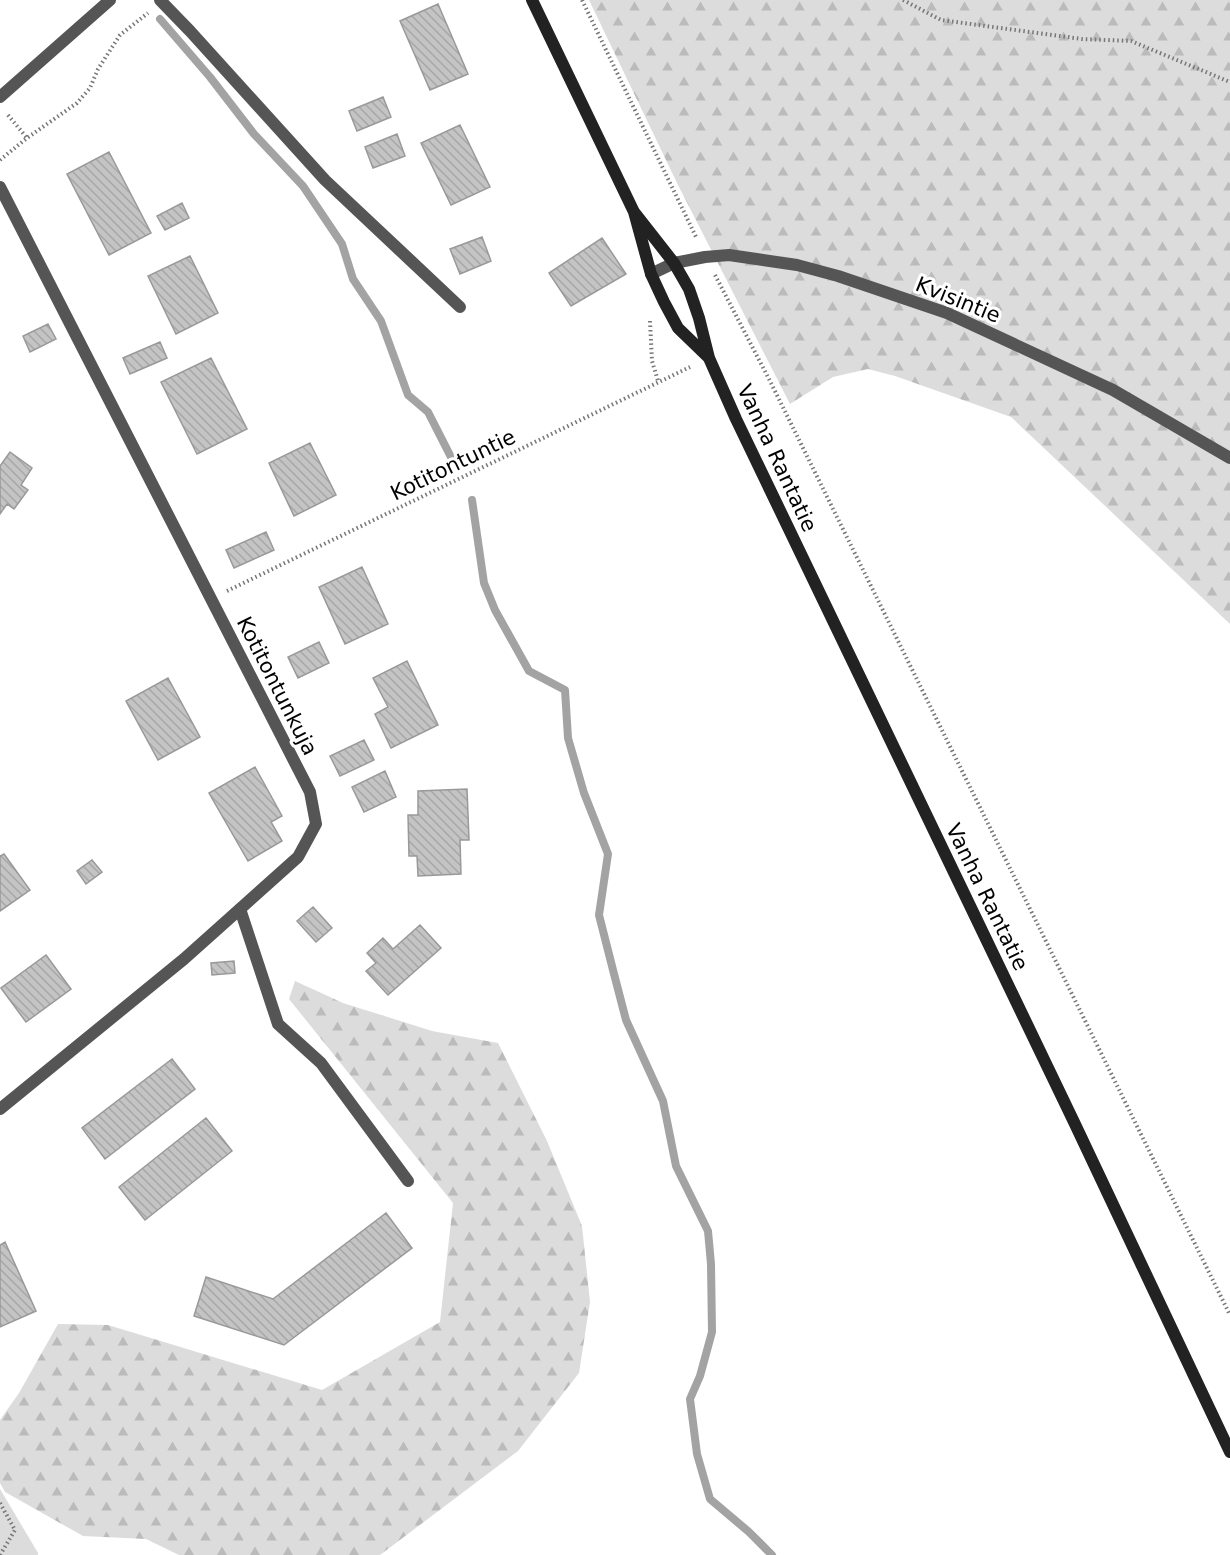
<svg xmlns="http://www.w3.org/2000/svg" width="1230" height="1555" font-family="'DejaVu Sans',sans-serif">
	<defs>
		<pattern id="forest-firs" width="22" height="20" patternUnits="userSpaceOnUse" patternTransform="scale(1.5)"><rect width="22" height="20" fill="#dcdcdc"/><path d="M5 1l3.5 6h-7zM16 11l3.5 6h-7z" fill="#bbb"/></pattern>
		<pattern id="building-back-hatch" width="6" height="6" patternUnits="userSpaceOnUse" patternTransform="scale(1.5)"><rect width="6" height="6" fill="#c4c4c4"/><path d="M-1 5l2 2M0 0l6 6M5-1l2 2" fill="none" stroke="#a7a7a7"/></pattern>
	</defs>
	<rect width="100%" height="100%" fill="#fff"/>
	<!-- forest -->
	<path fill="url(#forest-firs)" d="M 589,0 L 1230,0 L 1230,624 L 1011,417 L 895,376 L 868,369 L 833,377 L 790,404 L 678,185 Z
		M 295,981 L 343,1003 L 432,1031 L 498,1043 L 547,1141 L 582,1226 L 590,1302 L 579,1373 L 518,1451 L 380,1555 L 179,1555 L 146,1539 L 83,1536 L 5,1492 L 0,1483 L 0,1420 L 19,1393 L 58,1324 L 108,1325 L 322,1390 L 440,1322 L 453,1203 L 289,999 Z"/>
	<!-- park -->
	<path fill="#dcdcdc" d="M 0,1489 L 38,1553 L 38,1555 L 0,1555 Z"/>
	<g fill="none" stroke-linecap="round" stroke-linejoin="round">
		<!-- stream -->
		<path stroke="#a3a3a3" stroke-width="8" d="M 160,19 L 210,77 L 254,134 L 303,186 L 342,244 L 353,279 L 381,321 L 408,395 L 428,412 L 454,463
			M 472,500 L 484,583 L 495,610 L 529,671 L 565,690 L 568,738 L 584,793 L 608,854 L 599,915 L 613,970 L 626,1020 L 663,1101 L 676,1166 L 708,1231 L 711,1264 L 712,1332 L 700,1376 L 690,1399 L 697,1454 L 710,1499 L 749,1532 L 772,1555"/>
	</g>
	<!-- building -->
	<path fill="url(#building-back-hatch)" stroke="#999" stroke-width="1.5" d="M 438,4 L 468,74 L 430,90 L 400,21 Z
		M 383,97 L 391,117 L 357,131 L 349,111 Z
		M 460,125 L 490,187 L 451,205 L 421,143 Z
		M 397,134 L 405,156 L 373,168 L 365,147 Z
		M 109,152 L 151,233 L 109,255 L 67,174 Z
		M 182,203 L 189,218 L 165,230 L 157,216 Z
		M 482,237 L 491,261 L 460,274 L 450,249 Z
		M 602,238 L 626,274 L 571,306 L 549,273 Z
		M 190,256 L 218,313 L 176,334 L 148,276 Z
		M 48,324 L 56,339 L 30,352 L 23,336 Z
		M 160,342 L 167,358 L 130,374 L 123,358 Z
		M 211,358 L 247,429 L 197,454 L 161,382 Z
		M 310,443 L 336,495 L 294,516 L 269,463 Z
		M 10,452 L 32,468 L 21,485 L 28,490 L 14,509 L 7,504 L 0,514 L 0,466 Z
		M 266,532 L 274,550 L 234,568 L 226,550 Z
		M 362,567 L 388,624 L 345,644 L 319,587 Z
		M 319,642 L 329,663 L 298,678 L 288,657 Z
		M 407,661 L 438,725 L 391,748 L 375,714 L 388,707 L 373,678 Z
		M 168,678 L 200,737 L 158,760 L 126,701 Z
		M 364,740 L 374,760 L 340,776 L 330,756 Z
		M 255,767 L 282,816 L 271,822 L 282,841 L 248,861 L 209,793 Z
		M 385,771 L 396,797 L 364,812 L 352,787 Z
		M 467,789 L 469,840 L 460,840 L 461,874 L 418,876 L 417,856 L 409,856 L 408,815 L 418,815 L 418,791 Z
		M 4,854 L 30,890 L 0,911 L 0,856 Z
		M 92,860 L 102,872 L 86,884 L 77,871 Z
		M 313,907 L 332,928 L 316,942 L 297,921 Z
		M 420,925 L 441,948 L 388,995 L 366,971 L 376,963 L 367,953 L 383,938 L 393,949 Z
		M 46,955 L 71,989 L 26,1022 L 1,988 Z
		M 234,961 L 235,973 L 212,975 L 211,963 Z
		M 172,1059 L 195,1089 L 105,1159 L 82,1128 Z
		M 206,1118 L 232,1151 L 145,1220 L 119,1187 Z
		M 386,1213 L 412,1248 L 284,1345 L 194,1316 L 206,1277 L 273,1299 Z
		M 5,1242 L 36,1311 L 0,1327 L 0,1245 Z"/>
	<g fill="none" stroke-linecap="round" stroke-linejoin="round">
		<!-- path -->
		<path stroke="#777" stroke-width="4" stroke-dasharray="1.5 3" stroke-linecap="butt" d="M 582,0 L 697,239
			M 903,0 L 941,20 L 1082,39 L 1131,41 L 1230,82
			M 8,115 L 27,138
			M 0,160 L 27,138 L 77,103 L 90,88 L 98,69 L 120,35 L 148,13
			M 715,275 L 770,381 L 1230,1315
			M 650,321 L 652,361 L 658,381
			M 227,591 L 690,367
			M 0,1503 L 15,1530 L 0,1555"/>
		<!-- service -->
		<path stroke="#555" stroke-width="12" d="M 160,0 L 190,31 L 325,180 L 460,307
			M 240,909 L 278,1024 L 321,1063 L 408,1181"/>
		<!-- minor -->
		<path stroke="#555" stroke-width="12" d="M 0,97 L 110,0
			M 0,187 L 310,792 L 316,824 L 298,857 L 184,959 L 0,1109
			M 651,274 L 674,263 L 705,257 L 729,255 L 797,265 L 838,276 L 947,313 L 1113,390 L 1230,458"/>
		<!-- secondary -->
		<path stroke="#222" stroke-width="12" d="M 532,0 L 634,212 L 651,274 L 664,302 L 678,328 L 708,357
			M 634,212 L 674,263 L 689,289 L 699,318 L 709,358 L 736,419 L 1074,1122 L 1230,1452"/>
	</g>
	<g text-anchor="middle" stroke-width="6" stroke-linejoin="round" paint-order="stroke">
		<!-- street labels -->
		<g font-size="21" fill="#000" stroke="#fff">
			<text transform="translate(958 300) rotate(22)" y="7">Kvisintie</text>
			<text transform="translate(777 458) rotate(65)" y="7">Vanha Rantatie</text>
			<text transform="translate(453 465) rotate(-26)" y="7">Kotitontuntie</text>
			<text transform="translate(277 686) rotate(63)" y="7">Kotitontunkuja</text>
			<text transform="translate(987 897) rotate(64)" y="7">Vanha Rantatie</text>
		</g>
	</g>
</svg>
